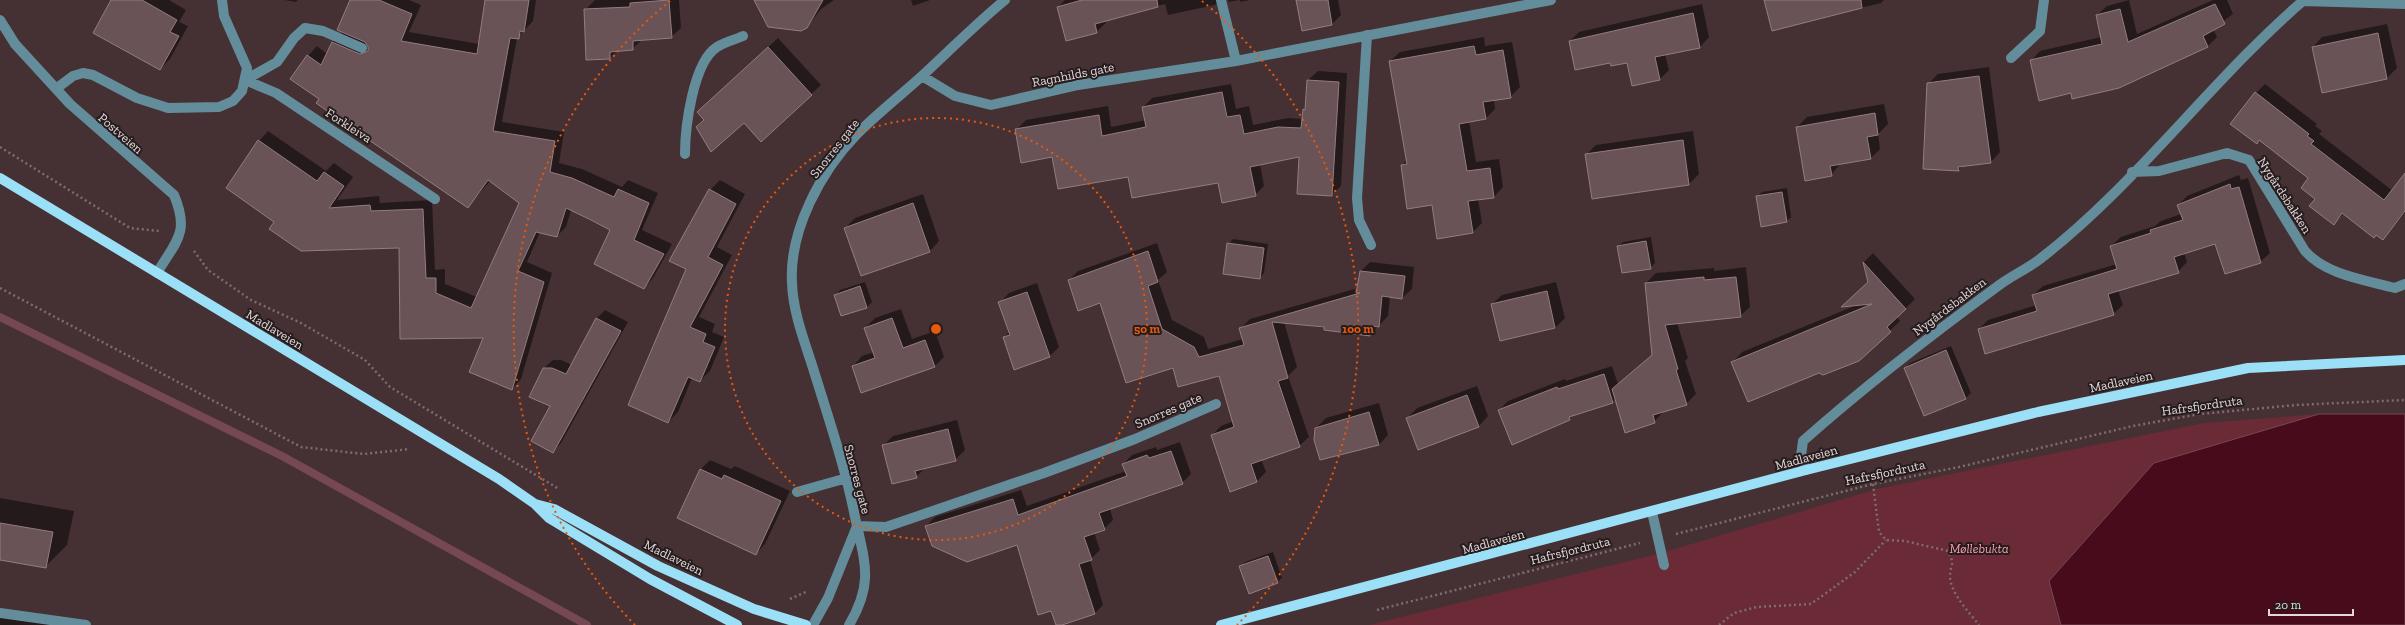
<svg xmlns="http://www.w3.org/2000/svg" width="2405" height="625" font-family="'Zilla Slab',serif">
	<rect width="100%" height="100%" fill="#453133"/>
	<!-- green -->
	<path fill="#6a2a36" d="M 2319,414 L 2154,463 L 2049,581 L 2061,625 L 1369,625 L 1661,553 L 1877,489 L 2204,423 Z"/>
	<!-- water -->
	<path fill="#470b1b" stroke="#764854" d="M 2319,414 L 2405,414 L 2405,625 L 2061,625 L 2049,581 L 2154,463 Z"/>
	<!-- shadow -->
	<path fill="#0007" d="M 112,0 L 169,0 L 186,10 L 179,22 L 188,26 L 170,59 L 160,69 Z
		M 284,0 L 298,0 L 296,2 Z
		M 351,0 L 409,0 L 421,5 L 409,32 L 479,44 L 486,0 L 536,0 L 533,21 L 517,38 L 502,122 L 564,132 L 559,163 L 582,169 L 622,187 L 628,180 L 658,193 L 642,230 L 672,244 L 653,278 L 644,288 L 611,230 L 571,210 L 566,227 L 557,236 L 540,232 L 527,262 L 552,273 L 521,379 L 512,389 L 485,337 L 401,338 L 400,246 L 276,222 L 259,141 L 268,131 L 326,171 L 334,163 L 353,177 L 337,200 L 379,196 L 380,203 L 432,200 L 435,270 L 445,269 L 445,284 L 477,297 L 520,203 L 490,181 L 468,207 L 320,99 L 308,56 L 317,46 L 327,54 L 332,42 L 343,32 Z
		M 595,0 L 679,0 L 681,28 L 671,37 L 642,40 L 632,49 L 617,51 L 610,58 L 587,59 L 585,10 Z
		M 755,0 L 834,0 L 821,9 L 807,27 Z
		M 911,0 L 930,0 L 913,6 Z
		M 1065,0 L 1220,0 L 1215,5 L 1168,15 L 1165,4 L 1105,20 L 1106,23 L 1096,32 L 1058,7 Z
		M 1228,0 L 1240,0 L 1229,2 Z
		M 1240,0 L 1250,0 L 1240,2 Z
		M 1297,0 L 1338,0 L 1341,15 L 1332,24 Z
		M 1765,0 L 1884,0 L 1881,3 L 1772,29 Z
		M 2129,0 L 2137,34 L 2213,0 L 2227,0 L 2233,14 L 2213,29 L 2217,37 L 2208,46 L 2118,87 L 2072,92 L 2031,61 L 2040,51 L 2101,37 L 2097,15 L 2107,6 Z
		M 1702,4 L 1709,37 L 1700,47 L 1665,54 L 1669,70 L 1660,79 L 1628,62 L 1570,41 L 1579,32 Z
		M 2387,24 L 2397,68 L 2387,78 L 2322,92 L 2313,47 L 2322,37 Z
		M 1484,37 L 1485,46 L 1512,42 L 1520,87 L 1510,97 L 1494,100 L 1495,109 L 1486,118 L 1469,121 L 1476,162 L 1499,159 L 1503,187 L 1494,197 L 1478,199 L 1482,223 L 1473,232 L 1433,204 L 1402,165 L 1407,160 L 1390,61 L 1400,52 Z
		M 778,38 L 821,85 L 762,140 L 744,122 L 705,119 L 708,102 Z
		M 1989,67 L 2000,152 L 1991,162 L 1962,166 L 1959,170 L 1924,168 L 1928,84 L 1938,74 Z
		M 1318,71 L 1347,73 L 1341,186 L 1331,195 L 1301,156 L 1260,164 L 1264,186 L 1255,195 L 1218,181 L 1129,176 L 1053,156 L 1016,130 L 1026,120 L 1108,106 L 1111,127 L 1146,120 L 1143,107 L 1152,98 L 1231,84 L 1236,109 L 1249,106 L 1253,125 L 1288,118 L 1303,119 L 1304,110 L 1307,107 L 1308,80 Z
		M 2265,84 L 2317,124 L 2315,126 L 2322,131 L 2319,134 L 2393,191 L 2405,175 L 2405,213 L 2383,239 L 2344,213 L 2334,223 L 2316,199 L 2310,178 L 2260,140 L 2257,143 L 2256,93 Z
		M 1884,104 L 1888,124 L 1878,134 L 1880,149 L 1871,158 L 1841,163 L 1831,175 L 1797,127 L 1807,117 Z
		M 1693,131 L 1699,174 L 1689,184 L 1586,155 L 1596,145 Z
		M 2239,175 L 2241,180 L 2248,178 L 2270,253 L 2260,262 L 2216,242 L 2184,252 L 2187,262 L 2178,272 L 2118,290 L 2123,305 L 2113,314 L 1979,329 L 1988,320 L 2036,305 L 2033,295 L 2043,286 L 2117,264 L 2111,246 L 2121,237 L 2155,226 L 2161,221 L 2181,214 L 2178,205 L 2187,196 Z
		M 720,180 L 745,194 L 717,247 L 732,255 L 699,317 L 715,324 L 712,332 L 724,337 L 710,371 L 700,381 L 692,378 L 678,412 L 668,422 L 687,268 L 710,190 Z
		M 1787,188 L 1791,217 L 1787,221 L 1757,197 L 1762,192 Z
		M 923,194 L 939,241 L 930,251 L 845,228 L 855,218 Z
		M 1651,237 L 1655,263 L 1650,268 L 1618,246 L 1623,242 Z
		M 1233,239 L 1268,244 L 1264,273 L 1260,278 L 1228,244 Z
		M 1157,243 L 1167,272 L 1158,280 L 1172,320 L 1204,337 L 1208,349 L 1243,339 L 1240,329 L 1250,319 L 1358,288 L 1361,271 L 1370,262 L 1414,267 L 1412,289 L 1402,298 L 1390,296 L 1388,316 L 1370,335 L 1284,322 L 1297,367 L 1288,376 L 1309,437 L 1299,446 L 1261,459 L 1266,472 L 1256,482 L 1212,435 L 1221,426 L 1234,421 L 1220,374 L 1173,367 L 1101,302 L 1069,280 L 1078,271 Z
		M 1873,253 L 1915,299 L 1897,317 L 1900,321 L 1859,360 L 1819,372 L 1733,362 L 1742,352 L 1857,305 L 1869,282 L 1864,262 Z
		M 1746,267 L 1750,307 L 1740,316 L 1677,323 L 1688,358 L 1685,361 L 1696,394 L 1686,404 L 1664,411 L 1654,422 L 1616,399 L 1612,402 L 1573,415 L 1569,419 L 1499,410 L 1508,401 L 1565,379 L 1566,381 L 1612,366 L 1618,384 L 1653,354 L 1646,283 L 1656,273 L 1714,268 L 1714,271 Z
		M 865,282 L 872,302 L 867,307 L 842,315 L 835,295 L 840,290 Z
		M 1556,282 L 1565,318 L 1555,328 L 1492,304 L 1502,295 Z
		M 1037,283 L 1059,347 L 1050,356 L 1004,337 L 1010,331 L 1000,303 L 1009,293 Z
		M 901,309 L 912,339 L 935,331 L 944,357 L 935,366 L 853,366 L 862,356 L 874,352 L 865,328 L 875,318 Z
		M 605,310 L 628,322 L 561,443 L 553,452 L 552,406 L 544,368 L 553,360 L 561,360 L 572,365 L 597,318 Z
		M 1951,346 L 1971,393 L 1966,398 L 1925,415 L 1905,368 L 1910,363 Z
		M 1477,386 L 1488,416 L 1479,426 L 1407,418 L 1417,408 Z
		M 1379,403 L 1388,435 L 1379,445 L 1316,428 L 1326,418 Z
		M 957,420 L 965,450 L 955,460 L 926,467 L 916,477 L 883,446 L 893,436 Z
		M 1180,442 L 1191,474 L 1182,483 L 1110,508 L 1113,520 L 1104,529 L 1094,532 L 1100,550 L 1090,560 L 1103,605 L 1094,614 L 1058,625 L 1018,544 L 926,526 L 935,517 L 1021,490 L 1027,506 L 1126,471 L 1123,464 L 1132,455 L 1156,447 L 1157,450 Z
		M 710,460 L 731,469 L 735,466 L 790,491 L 765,544 L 756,554 L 700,470 Z
		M 0,498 L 74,511 L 67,545 L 46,566 L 0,558 Z
		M 1273,552 L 1282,578 L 1277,582 L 1240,567 L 1245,562 Z
		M 0,614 L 59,625 L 0,625 Z"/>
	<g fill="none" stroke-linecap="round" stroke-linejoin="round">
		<!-- stream -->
		<path stroke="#764854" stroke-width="8" d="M 0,317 L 282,456 L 587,625"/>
	</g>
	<!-- building -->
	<path fill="#695356" stroke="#947c7f" d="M 111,0 L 142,0 L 177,20 L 170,32 L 179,36 L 160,70 L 93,33 Z
		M 350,0 L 379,0 L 412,14 L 401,41 L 477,54 L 485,0 L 529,0 L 524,32 L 520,31 L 519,39 L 510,38 L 493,131 L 555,141 L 550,172 L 572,178 L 614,197 L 618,189 L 649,203 L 634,240 L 664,254 L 644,289 L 594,264 L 610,230 L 591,220 L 566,208 L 557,237 L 536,232 L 518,271 L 544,282 L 512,390 L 469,372 L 483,338 L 400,339 L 399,248 L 301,251 L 269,229 L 274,222 L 226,188 L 258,140 L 317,181 L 324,172 L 344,186 L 329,208 L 370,205 L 371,211 L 423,209 L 426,278 L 436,278 L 436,293 L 471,308 L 519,203 L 488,180 L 468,208 L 347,125 L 316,103 L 319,99 L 290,79 L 307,55 L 321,65 L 332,42 L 360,54 L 368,51 L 368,47 L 365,42 L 337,30 Z
		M 669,0 L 672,38 L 633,41 L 633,50 L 610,52 L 610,59 L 586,60 L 584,9 L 630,7 L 630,3 Z
		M 754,0 L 823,0 L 807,28 L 801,31 L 768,27 Z
		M 1082,0 L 1157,0 L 1158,7 L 1095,24 L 1097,33 L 1066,41 L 1057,7 Z
		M 1296,0 L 1328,0 L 1332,25 L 1302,31 Z
		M 1764,0 L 1861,0 L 1862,8 L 1772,31 Z
		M 2215,4 L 2225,24 L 2203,36 L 2208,47 L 2119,88 L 2072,99 L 2071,93 L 2039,101 L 2030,60 L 2102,44 L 2096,15 L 2120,9 L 2128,42 Z
		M 1693,13 L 1700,48 L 1655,57 L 1660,80 L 1632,86 L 1627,63 L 1611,66 L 1610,63 L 1575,70 L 1569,41 Z
		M 2378,33 L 2387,79 L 2322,93 L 2312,47 Z
		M 1474,46 L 1476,55 L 1503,50 L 1511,98 L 1483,102 L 1486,119 L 1459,124 L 1467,171 L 1490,168 L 1494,198 L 1468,201 L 1473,233 L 1437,239 L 1432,205 L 1407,209 L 1401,165 L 1407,164 L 1389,61 Z
		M 768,47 L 812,95 L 761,142 L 744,123 L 711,152 L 696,127 L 704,120 L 697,112 Z
		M 1979,76 L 1991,163 L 1958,167 L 1959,171 L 1923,169 L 1927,83 Z
		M 1307,80 L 1339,82 L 1332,196 L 1297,194 L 1299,157 L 1250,167 L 1256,196 L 1222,203 L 1218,183 L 1132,198 L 1128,177 L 1058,189 L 1052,157 L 1021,163 L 1015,129 L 1099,115 L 1102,136 L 1146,127 L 1142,107 L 1222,92 L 1227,117 L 1240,115 L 1244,134 L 1278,127 L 1301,128 L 1303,109 L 1305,110 Z
		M 2255,92 L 2309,134 L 2307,136 L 2314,141 L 2311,144 L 2384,200 L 2405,173 L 2405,211 L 2383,240 L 2376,235 L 2374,238 L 2342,213 L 2334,225 L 2309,206 L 2315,199 L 2301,188 L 2308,178 L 2259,140 L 2257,144 L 2230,124 Z
		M 1875,113 L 1878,135 L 1867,137 L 1871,159 L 1830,166 L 1832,176 L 1805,181 L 1796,127 Z
		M 1683,140 L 1689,185 L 1592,199 L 1585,154 Z
		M 2230,184 L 2231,189 L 2239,187 L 2261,263 L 2225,274 L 2215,244 L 2174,257 L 2179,273 L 2108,294 L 2114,315 L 1985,354 L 1978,329 L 2037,311 L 2032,295 L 2117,269 L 2110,246 L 2151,233 L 2150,230 L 2183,220 L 2177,205 Z
		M 709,189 L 736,204 L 708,257 L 723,265 L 690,327 L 706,334 L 703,342 L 715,347 L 700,382 L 688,377 L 668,423 L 628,405 L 686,269 L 669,261 Z
		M 1782,192 L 1787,222 L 1761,227 L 1756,196 Z
		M 913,203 L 930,252 L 861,276 L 844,228 Z
		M 1646,241 L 1651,269 L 1622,273 L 1617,246 Z
		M 1227,243 L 1264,248 L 1260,279 L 1223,274 Z
		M 1148,251 L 1158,282 L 1148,286 L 1162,329 L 1194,347 L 1199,357 L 1244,345 L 1239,328 L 1360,293 L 1356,293 L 1360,271 L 1405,276 L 1402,299 L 1382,296 L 1379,327 L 1371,326 L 1370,336 L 1324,330 L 1324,327 L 1272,322 L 1288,378 L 1278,381 L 1300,447 L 1251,464 L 1257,482 L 1230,492 L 1211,435 L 1234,427 L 1219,376 L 1178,387 L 1173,368 L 1126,383 L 1100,303 L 1078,311 L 1068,280 Z
		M 1863,262 L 1906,309 L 1887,327 L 1891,332 L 1859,361 L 1823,375 L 1819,373 L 1748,402 L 1731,362 L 1872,304 L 1841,307 L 1868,282 Z
		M 1704,277 L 1704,280 L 1736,277 L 1741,317 L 1665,325 L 1678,369 L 1676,370 L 1687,405 L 1653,415 L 1655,423 L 1625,433 L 1612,389 L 1652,355 L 1645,283 Z
		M 860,286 L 867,308 L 841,316 L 834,295 Z
		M 1547,291 L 1555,328 L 1500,341 L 1491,304 Z
		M 1027,292 L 1050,357 L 1014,370 L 1003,337 L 1010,335 L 998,302 Z
		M 596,318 L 621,331 L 553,453 L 531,441 L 550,406 L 529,397 L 543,368 L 552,368 L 566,374 Z
		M 892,318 L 903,348 L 925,340 L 935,367 L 861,393 L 852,366 L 875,358 L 864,328 Z
		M 1946,350 L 1966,399 L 1924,416 L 1904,368 Z
		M 1604,374 L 1613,403 L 1569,417 L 1570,420 L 1512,445 L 1498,410 L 1557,387 L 1558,389 Z
		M 1467,395 L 1479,427 L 1418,450 L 1406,418 Z
		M 1369,412 L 1379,445 L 1320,460 L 1314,440 L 1315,428 Z
		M 948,429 L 956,461 L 915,471 L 917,478 L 892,484 L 882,445 Z
		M 1171,451 L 1183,484 L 1099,513 L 1105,530 L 1084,537 L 1092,560 L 1079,564 L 1095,614 L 1062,625 L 1056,625 L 1051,611 L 1038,615 L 1017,545 L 967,562 L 932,546 L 925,526 L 1013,499 L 1018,515 L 1127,476 L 1122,464 L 1147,455 L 1149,458 Z
		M 700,469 L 722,479 L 724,475 L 781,501 L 756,555 L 677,518 Z
		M 0,523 L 53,532 L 46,568 L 0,560 Z
		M 1268,556 L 1278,583 L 1249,594 L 1239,566 Z"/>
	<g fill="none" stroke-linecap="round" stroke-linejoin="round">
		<!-- path -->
		<path stroke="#7e6c6e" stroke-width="2.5" stroke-dasharray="2 3" stroke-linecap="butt" d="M 0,147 L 130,228 L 159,231
			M 194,251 L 208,270 L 251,300 L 301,323 L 365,360 L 390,387 L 559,489
			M 0,288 L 301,447 L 364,454 L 410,449
			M 1873,484 L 1879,532 L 1886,540 L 1905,541 L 1948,551 C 1956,567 1950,563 1950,577 C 1951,594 1969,612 1979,625
			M 1676,534 L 1873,484 L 1959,467 L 2133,426 L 2200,414 L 2296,405 L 2405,400
			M 790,599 L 806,592
			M 1377,610 L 1640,543
			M 1719,625 L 1734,613 L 1757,607 L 1811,604 L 1855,572 L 1886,540"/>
		<!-- minor -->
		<path stroke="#648d9b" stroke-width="10" d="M 1221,0 L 1236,61
			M 2303,1 L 2405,4
			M 0,20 L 15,44 L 70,104 L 174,195 C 190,233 176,241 157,273
			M 1367,35 L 1357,198 L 1359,220 L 1371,245
			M 2011,58 L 2040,31 L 2044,0
			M 922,76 L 955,96 L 991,105 L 1078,85 L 1236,61 L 1551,0
			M 245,80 L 276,93 L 435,199
			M 245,80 L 277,62 L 294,38 L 305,28 L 323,31 L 362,48
			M 57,88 L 73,76 L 83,73 L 93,75 L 137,98 L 168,108 L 219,107 L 233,101 L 242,91 L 247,68 L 224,16 L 222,0
			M 685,154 C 685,128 693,62 717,47 C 725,42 734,40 743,36
			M 2132,172 L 2159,171 L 2227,153 L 2249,160 L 2305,251 C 2326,275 2365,280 2395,288 L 2405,284
			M 1806,470 L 1801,456 L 1803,441 C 1865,386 1931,335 1998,286 C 2011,276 2027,269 2040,259 C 2136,185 2212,79 2304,0
			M 797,492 L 847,478
			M 1652,512 L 1664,565
			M 857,526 L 886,527 L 1044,473 L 1135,439 L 1216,404
			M 0,613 L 86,625
			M 813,625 L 828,598 L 857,526
			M 849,625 C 874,583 865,563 855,517 C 845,466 828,417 813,368 C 804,340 793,312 792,283 C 789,230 821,171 857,134 C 878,113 901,95 922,76 C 950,50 976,24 1005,0"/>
		<!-- major -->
		<path stroke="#9be0f7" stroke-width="10" d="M 0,178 L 499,479 L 535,504 L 549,518 L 650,579 L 737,625
			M 535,504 L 554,509 L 658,566 L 754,609 L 806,625
			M 1221,625 L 1806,470 L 2038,412 L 2248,368 L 2405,360"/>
	</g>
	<!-- distance rings -->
	<g fill="none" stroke="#e8590c" stroke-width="2" stroke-dasharray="2 4">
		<circle cx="936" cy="329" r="211"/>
		<path d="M635 625A422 422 0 0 1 670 1M1202 1A422 422 0 0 1 1237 625"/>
	</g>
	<g text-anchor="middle" stroke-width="4" stroke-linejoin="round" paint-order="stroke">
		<!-- street labels -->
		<g font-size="13" fill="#e5d7d9" stroke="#251c1d">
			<text transform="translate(1073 74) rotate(-11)" y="5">Ragnhilds gate</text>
			<text transform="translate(349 125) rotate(33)" y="5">Forkleiva</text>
			<text transform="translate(121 133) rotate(41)" y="5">Postveien</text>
			<text transform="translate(834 148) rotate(-52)" y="5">Snorres gate</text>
			<text transform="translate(2285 195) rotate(57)" y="5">Nygårdsbakken</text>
			<text transform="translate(1949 306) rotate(-37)" y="5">Nygårdsbakken</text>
			<text transform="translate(275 329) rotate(31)" y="5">Madlaveien</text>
			<text transform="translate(2121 381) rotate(-12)" y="5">Madlaveien</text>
			<text transform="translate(2202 405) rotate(-8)" y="5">Hafrsfjordruta</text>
			<text transform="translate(1168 410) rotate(-23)" y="5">Snorres gate</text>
			<text transform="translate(1806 457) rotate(-15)" y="5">Madlaveien</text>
			<text transform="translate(1885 472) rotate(-12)" y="5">Hafrsfjordruta</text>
			<text transform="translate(858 479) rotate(75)" y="5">Snorres gate</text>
			<text transform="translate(1493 541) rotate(-15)" y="5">Madlaveien</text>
			<text transform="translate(1570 550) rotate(-14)" y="5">Hafrsfjordruta</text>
			<text transform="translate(674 557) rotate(26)" y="5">Madlaveien</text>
		</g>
		<!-- park labels -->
		<g font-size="13" font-style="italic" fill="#fd9fac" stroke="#251c1d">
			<text x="1979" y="553">Møllebukta</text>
		</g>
	</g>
	<circle cx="936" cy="329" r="6" fill="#e8590c" stroke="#251c1d" stroke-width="2"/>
	<g font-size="12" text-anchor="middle" font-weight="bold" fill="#e8590c" stroke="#251c1d" stroke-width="4" stroke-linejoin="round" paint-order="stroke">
		<text x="1147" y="333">50 m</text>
		<text x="1358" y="333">100 m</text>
	</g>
	<!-- scale -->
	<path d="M2269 609v6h84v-6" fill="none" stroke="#e5d7d9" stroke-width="2"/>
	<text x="2275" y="609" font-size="12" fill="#e5d7d9" stroke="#251c1d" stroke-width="3" paint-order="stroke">20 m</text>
</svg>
